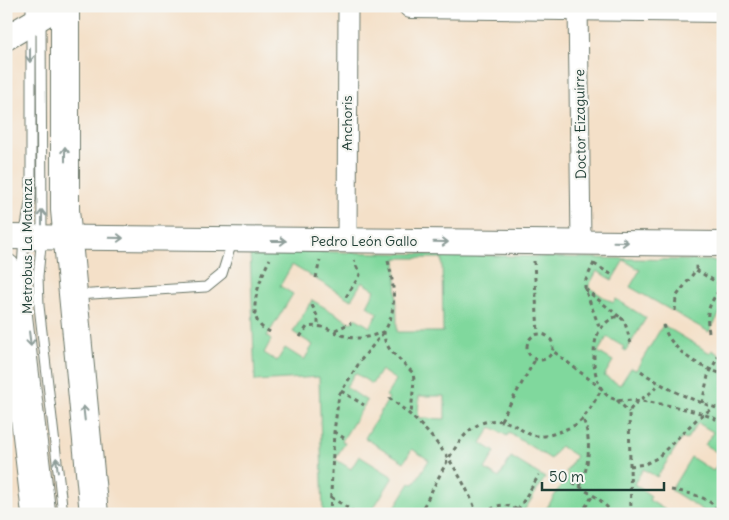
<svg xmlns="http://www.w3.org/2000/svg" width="729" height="520" font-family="Delius,sans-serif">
	<rect width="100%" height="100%" fill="#f6f6f2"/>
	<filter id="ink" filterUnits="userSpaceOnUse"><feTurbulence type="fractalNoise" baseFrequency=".02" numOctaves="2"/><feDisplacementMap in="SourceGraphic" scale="10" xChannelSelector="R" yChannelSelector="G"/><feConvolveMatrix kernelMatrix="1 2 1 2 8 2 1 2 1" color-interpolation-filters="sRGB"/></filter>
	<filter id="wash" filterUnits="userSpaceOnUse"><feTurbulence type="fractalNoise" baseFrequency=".0096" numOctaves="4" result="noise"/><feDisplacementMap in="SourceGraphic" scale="20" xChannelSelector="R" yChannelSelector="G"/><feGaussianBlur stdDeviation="1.12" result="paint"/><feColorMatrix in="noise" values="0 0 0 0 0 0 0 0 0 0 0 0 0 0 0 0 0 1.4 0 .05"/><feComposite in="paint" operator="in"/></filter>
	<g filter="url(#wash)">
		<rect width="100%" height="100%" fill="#f4e0c8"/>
		<!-- green -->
		<path fill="#80d89d" stroke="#508a68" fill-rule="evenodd" d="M 250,250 L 723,261 L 723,308 L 709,332 L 630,287 L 640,270 L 624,260 L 612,280 L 597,271 L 588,287 L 613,303 L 616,299 L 646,318 L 626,351 L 623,349 L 624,347 L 607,337 L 598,352 L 613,361 L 604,376 L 620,385 L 631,368 L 636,370 L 663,325 L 710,353 L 712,350 L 723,357 L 723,514 L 709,514 L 671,490 L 691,457 L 713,471 L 723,456 L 705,445 L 713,432 L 698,423 L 686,440 L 682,438 L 657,477 L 643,469 L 634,484 L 651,496 L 649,500 L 672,514 L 543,514 L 568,474 L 566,472 L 576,456 L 560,446 L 551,459 L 509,433 L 507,436 L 491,427 L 481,443 L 495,452 L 485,469 L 499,478 L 511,457 L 545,478 L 522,514 L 392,514 L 391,513 L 410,483 L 414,484 L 429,460 L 412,449 L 404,462 L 365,438 L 389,398 L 386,396 L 396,380 L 381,370 L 372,384 L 355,373 L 346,387 L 367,401 L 342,441 L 345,443 L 335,459 L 351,469 L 359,456 L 393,477 L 370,514 L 323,514 L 319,377 L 255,381 ZM 396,258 L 442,258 L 443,332 L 397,332 ZM 292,265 L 351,300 L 362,282 L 375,290 L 367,306 L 378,313 L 370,327 L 355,318 L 351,323 L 312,300 L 293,332 L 313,345 L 304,360 L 285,348 L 277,361 L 264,353 L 271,340 L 267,336 L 293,294 L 280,286 ZM 419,396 L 445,396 L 445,419 L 418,418 Z"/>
	</g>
	<g filter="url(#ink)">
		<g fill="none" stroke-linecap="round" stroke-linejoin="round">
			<defs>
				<path id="service" d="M 31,6 L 31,198 L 24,237 L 22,269 L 51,514
					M 41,19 L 42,236 L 38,276 L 39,306 L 63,514
					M 76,295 L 206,287 L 222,274 L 232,242"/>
				<path id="minor" d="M 578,6 L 581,242
					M 347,241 L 348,6"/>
				<path id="tertiary" d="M 411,6 L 723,10
					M 6,38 L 55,9 L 64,6
					M 6,237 C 245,241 484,243 723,244"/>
				<path id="trunk" d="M 65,6 L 65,210 L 94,514
					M 6,268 L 11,296 L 36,514"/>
			</defs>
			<!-- service casing -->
			<use href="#service" stroke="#6a7668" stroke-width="11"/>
			<!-- minor casing -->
			<use href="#minor" stroke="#6a7668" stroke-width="21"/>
			<!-- tertiary casing -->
			<use href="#tertiary" stroke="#6a7668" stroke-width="26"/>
			<!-- trunk casing -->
			<use href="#trunk" stroke="#6a7668" stroke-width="30"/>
			<!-- path -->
			<path stroke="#6a7668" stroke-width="3" stroke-dasharray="4 4" stroke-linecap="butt" d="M 388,261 C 394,285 398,310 384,332 L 385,341 L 390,350 L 413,373 L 414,380 L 411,414
				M 534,261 L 538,334
				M 594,263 L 585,282 L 585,289 L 600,329
				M 594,264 L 614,276
				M 696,270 L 723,286
				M 316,278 L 320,260
				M 585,289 L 621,318
				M 346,297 L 360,275 L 354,260
				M 312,305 L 318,318 L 318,326
				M 675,311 L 676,297 L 696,270 L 696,263
				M 663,325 C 671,350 698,367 723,374
				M 335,330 L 351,323
				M 270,332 C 267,330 262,328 260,325 C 247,311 262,273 270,259
				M 709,332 C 705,310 710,303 722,286
				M527 347a13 13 0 1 1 26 0a13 13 0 1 1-26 0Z
				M 300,337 L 307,327 C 328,324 330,332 348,337 C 360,340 373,336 383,332
				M 631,343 C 626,334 627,305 607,322 C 596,331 594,343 594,357 C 593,368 598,389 608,396 C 618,403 630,399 641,401 C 664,404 704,411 723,423
				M 641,371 C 665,389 694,401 723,410
				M 341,391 L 364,405
				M 389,398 C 428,425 461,469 477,514
				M 617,400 L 629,412
				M 702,403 L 708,376 L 719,355
				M 501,420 L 535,360
				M 334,432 L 344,438
				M 630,466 L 645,464 L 657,458 L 697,419 L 714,407
				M 566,478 L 599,499 L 614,514
				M 580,487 C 589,466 592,440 583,419
				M 671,490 C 690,493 708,496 720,512
				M 331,497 L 357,514
				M 547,509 L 555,514
				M 518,510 L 539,475
				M 391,513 L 422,509
				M 330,514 L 334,432 L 339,395 L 361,360 L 384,332
				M 423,514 L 422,509 C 435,487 450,449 468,432 C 480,420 498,417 514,425 C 521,429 529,436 538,436 C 547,437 556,433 564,430 C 571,427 579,424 583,418 C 591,409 596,398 602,389 L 553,351
				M 484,514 C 500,502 506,503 523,513
				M 581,514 L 593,495
				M 631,514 L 629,412 C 636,398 651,397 659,383
				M 719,514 L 723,511"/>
			<!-- service -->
			<use href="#service" stroke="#fff" stroke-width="9"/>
			<!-- minor -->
			<use href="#minor" stroke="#fff" stroke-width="19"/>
			<!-- tertiary -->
			<use href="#tertiary" stroke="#fff" stroke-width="24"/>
			<!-- trunk -->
			<use href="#trunk" stroke="#fff" stroke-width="28"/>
		</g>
		<!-- one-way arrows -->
		<defs><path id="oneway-shaft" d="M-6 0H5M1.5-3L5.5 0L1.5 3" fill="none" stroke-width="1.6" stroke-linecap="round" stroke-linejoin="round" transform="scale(1.25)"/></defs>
		<g stroke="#8f9e9a">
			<use href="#oneway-shaft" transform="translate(30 55) rotate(90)"/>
			<use href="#oneway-shaft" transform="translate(65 154) rotate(-90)"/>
			<use href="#oneway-shaft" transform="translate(42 217) rotate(-90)"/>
			<use href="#oneway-shaft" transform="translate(116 238) rotate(1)"/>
			<use href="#oneway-shaft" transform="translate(279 241)"/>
			<use href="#oneway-shaft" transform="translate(441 242) rotate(1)"/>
			<use href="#oneway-shaft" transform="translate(621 242) rotate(1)"/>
			<use href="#oneway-shaft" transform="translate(30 339) rotate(83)"/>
			<use href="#oneway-shaft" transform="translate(84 413) rotate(-96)"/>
			<use href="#oneway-shaft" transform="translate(57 465) rotate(-97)"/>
		</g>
	</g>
	<g text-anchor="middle" stroke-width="4.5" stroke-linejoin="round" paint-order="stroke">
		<!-- street labels -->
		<g font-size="14" fill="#1f3d34" stroke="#f6f6f2">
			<text transform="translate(347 123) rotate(-90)" y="5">Anchoris</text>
			<text transform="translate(580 124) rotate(-91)" y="5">Doctor Eizaguirre</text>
			<text x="364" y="246">Pedro León Gallo</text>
			<text transform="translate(27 246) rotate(-90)" y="5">Metrobus La Matanza</text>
		</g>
	</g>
	<!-- margin -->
	<rect width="729" height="520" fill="none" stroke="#f6f6f2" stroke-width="25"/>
	<!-- scale -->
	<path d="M542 482v8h122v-8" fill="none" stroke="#1f3d34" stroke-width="2.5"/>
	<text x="549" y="482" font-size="15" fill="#1f3d34" stroke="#f6f6f2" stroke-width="4" paint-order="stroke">50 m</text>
</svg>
